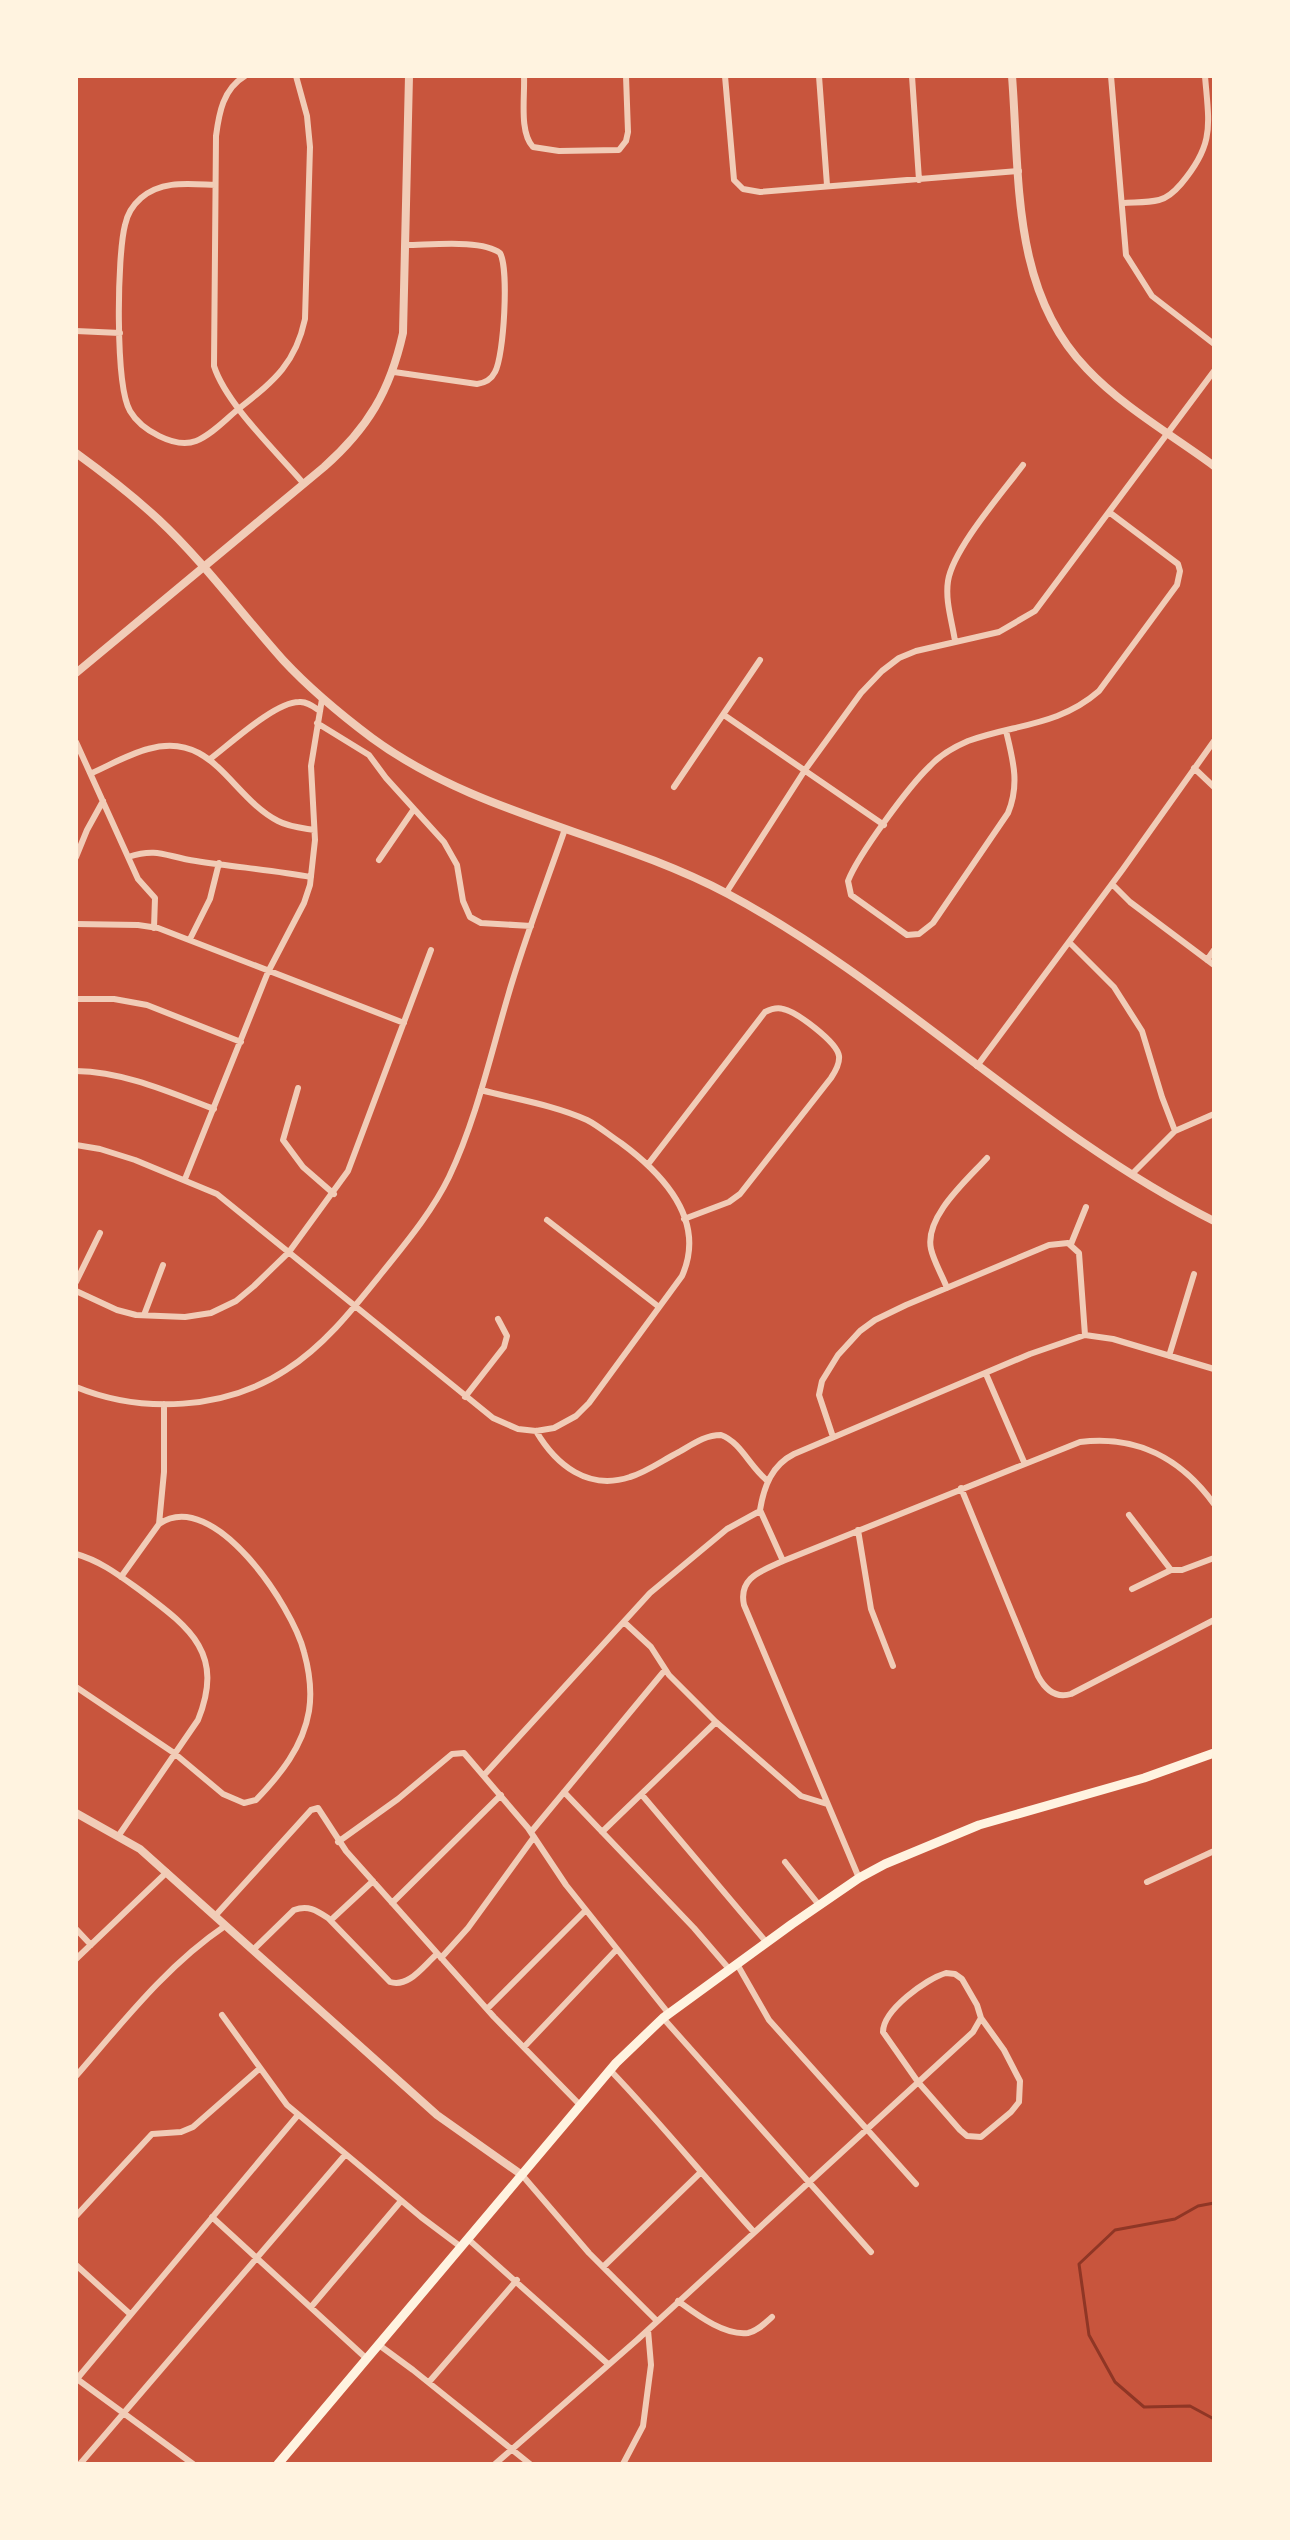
<svg xmlns="http://www.w3.org/2000/svg" width="1290" height="2540" font-family="Merriweather,serif">
	<rect width="100%" height="100%" fill="#c8553d"/>
	<g fill="none" stroke-linecap="round" stroke-linejoin="round">
		<!-- stream -->
		<path stroke="#8f3625" stroke-width="3" d="M 1214,2203 L 1198,2206 L 1175,2219 L 1115,2230 L 1079,2264 L 1089,2335 L 1115,2382 L 1144,2407 L 1190,2406 L 1214,2419"/>
		<!-- minor -->
		<path stroke="#f1ccb7" stroke-width="6" d="M 245,76 C 223,89 219,113 216,136 L 214,366 C 226,404 277,452 304,484
			M 524,76 C 525,97 519,132 533,147 L 559,151 L 619,150 L 626,141 L 628,132 L 626,76
			M 725,76 L 734,180 L 743,189 L 760,192 L 1019,171
			M 819,76 L 827,185
			M 912,76 L 919,180
			M 1111,76 L 1126,255 L 1152,296 L 1214,344
			M 215,185 C 189,184 162,180 141,198 C 133,205 127,215 125,225 C 117,256 115,385 130,411 C 141,430 175,449 196,441 C 211,435 224,421 236,411 C 272,382 295,366 305,319 L 310,147 L 307,116 L 296,76
			M 1122,203 C 1134,202 1147,203 1159,200 C 1168,198 1175,191 1181,184 C 1215,144 1209,125 1205,76
			M 76,331 L 120,333
			M 394,372 L 477,384 C 485,383 491,380 495,372 C 504,356 509,269 500,253 C 482,239 430,245 406,245
			M 955,641 C 952,621 945,601 948,581 C 953,549 1002,493 1023,465
			M 724,715 L 884,825
			M 317,723 L 369,755 L 386,778 L 444,842 L 457,865 L 463,901 L 470,917 L 481,923 L 531,926
			M 1006,731 C 1013,760 1020,784 1008,813 L 933,923 L 919,934 L 907,935 L 851,895 L 848,881 C 858,855 909,786 930,766 C 940,755 954,747 968,741 C 1015,724 1059,726 1099,691 L 1177,585 L 1180,571 L 1178,564 L 1109,512
			M 76,742 L 138,879 L 155,898 L 154,928
			M 210,759 C 230,744 275,702 299,702 C 307,701 314,707 320,711
			M 1194,768 L 1214,787
			M 92,773 C 110,765 129,754 148,749 C 213,730 230,796 278,821 C 289,827 302,828 314,830
			M 674,787 L 760,660
			M 76,857 L 87,830 L 103,801
			M 128,857 C 159,847 166,857 196,861 C 234,867 273,870 311,877
			M 379,860 L 414,809
			M 1112,884 L 1130,902 L 1214,965
			M 726,893 L 805,770 L 861,693 L 882,671 L 899,658 L 916,651 L 999,632 L 1035,611 L 1214,371
			M 76,924 L 138,925 L 158,928 L 404,1023
			M 190,939 L 210,899 L 219,863
			M 1069,942 L 1114,987 L 1142,1031 L 1162,1097 L 1175,1131
			M 1207,960 L 1214,950
			M 76,999 L 114,999 L 147,1005 L 241,1042
			M 977,1066 L 1123,869 L 1214,741
			M 76,1071 C 125,1072 169,1092 214,1109
			M 298,1088 L 283,1140 L 303,1167 L 334,1194
			M 76,1145 L 100,1149 L 135,1160 L 217,1194 L 493,1418 L 518,1429 L 536,1431 L 554,1428 L 576,1416 L 589,1403 L 682,1276 C 707,1220 663,1174 621,1143 C 610,1136 599,1126 587,1120 C 554,1105 515,1099 481,1090
			M 649,1163 L 765,1012 C 771,1009 777,1007 783,1009 C 797,1012 837,1042 839,1056 C 840,1064 835,1072 831,1078 L 740,1194 L 729,1202 L 684,1219
			M 1133,1173 L 1175,1131 L 1214,1114
			M 185,1179 L 268,972 L 304,903 L 310,885 L 315,840 L 311,766 L 322,699
			M 547,1220 L 659,1307
			M 1071,1244 L 1086,1207
			M 76,1282 L 100,1233
			M 947,1288 C 942,1275 934,1262 931,1249 C 924,1217 967,1180 987,1158
			M 76,1291 L 117,1310 L 136,1315 L 185,1317 L 211,1313 L 236,1301 L 254,1286 L 289,1252 L 348,1171 L 431,950
			M 144,1315 L 163,1265
			M 1169,1356 L 1194,1274
			M 986,1374 L 1024,1462
			M 76,1387 C 142,1414 225,1410 286,1370 C 324,1346 353,1309 381,1274 C 405,1244 432,1212 449,1177 C 476,1120 490,1057 508,996 C 524,940 546,884 565,829
			M 465,1397 L 504,1347 L 507,1336 L 498,1319
			M 536,1431 C 556,1465 588,1491 630,1477 C 647,1472 663,1460 679,1452 C 693,1444 705,1435 721,1435 C 741,1442 751,1469 768,1481
			M 833,1437 L 819,1395 L 822,1381 L 838,1355 L 860,1331 L 875,1320 L 906,1305 L 1049,1245 L 1068,1243 L 1079,1253 L 1085,1335
			M 961,1488 L 1038,1676 C 1045,1689 1055,1699 1071,1694 L 1214,1620
			M 1129,1515 L 1171,1570 L 1182,1570 L 1214,1558
			M 159,1524 L 164,1472 L 164,1404
			M 858,1530 L 871,1609 L 893,1666
			M 76,1554 C 101,1561 120,1576 141,1591 C 190,1628 225,1653 198,1720 L 119,1835
			M 783,1561 L 760,1510 C 764,1486 772,1465 794,1454 L 1030,1354 L 1085,1335 L 1113,1339 L 1214,1369
			M 1132,1589 L 1171,1570
			M 624,1622 L 651,1647 L 669,1675 L 716,1722 L 801,1796 L 827,1804
			M 76,1687 L 174,1753 L 223,1794 L 244,1803 L 256,1800 C 280,1775 303,1747 309,1711 C 312,1692 309,1670 304,1652 C 293,1607 213,1486 159,1524 L 121,1577
			M 485,1774 L 650,1593 L 727,1529 L 760,1511
			M 564,1792 L 694,1928 L 730,1970
			M 642,1795 L 767,1943
			M 531,1832 L 665,1670
			M 602,1832 L 716,1722
			M 338,1842 L 398,1799 L 452,1754 L 464,1753 L 528,1828 L 566,1885 L 669,2014
			M 785,1862 L 819,1905
			M 859,1878 L 744,1605 C 738,1577 762,1571 783,1561 L 1080,1442 C 1136,1435 1181,1458 1214,1504
			M 1147,1882 L 1214,1851
			M 392,1903 L 501,1795
			M 215,1916 L 311,1810 L 318,1808 L 346,1851 L 494,2017 L 581,2106
			M 331,1920 L 373,1881
			M 76,1929 L 91,1945
			M 254,1949 L 294,1910 C 308,1905 316,1910 328,1918 L 390,1982 C 409,1988 424,1965 437,1954
			M 441,1958 L 468,1928 L 534,1837
			M 76,1959 L 167,1872
			M 737,1964 L 769,2020 L 916,2184
			M 946,1973 L 955,1974 L 962,1979 L 977,2005 L 981,2018 L 1004,2050 L 1020,2081 L 1019,2102 L 1011,2112 L 981,2137 L 967,2136 L 960,2130 L 918,2082 L 883,2032 C 883,2010 926,1979 946,1973 Z
			M 487,2009 L 586,1910
			M 222,2015 L 287,2105 L 421,2217 L 461,2247
			M 663,2018 L 871,2252
			M 524,2047 L 617,1949
			M 610,2070 C 660,2122 705,2178 754,2232
			M 76,2076 C 122,2023 167,1965 225,1926
			M 522,2175 L 589,2253 L 657,2321
			M 76,2216 L 152,2134 L 181,2132 L 193,2127 L 259,2069
			M 212,2217 L 367,2359
			M 468,2239 L 608,2364
			M 76,2265 L 130,2314
			M 603,2267 L 700,2173
			M 678,2301 C 696,2314 724,2336 748,2333 C 758,2331 765,2323 772,2317
			M 311,2307 L 401,2201
			M 379,2345 L 413,2370 L 530,2464
			M 77,2379 L 193,2464
			M 76,2380 L 298,2115
			M 429,2382 L 517,2280
			M 80,2464 L 345,2155
			M 495,2464 L 637,2340 L 973,2032 L 981,2018
			M 623,2464 L 643,2426 L 651,2365 L 648,2330"/>
		<!-- tertiary -->
		<path stroke="#f1ccb7" stroke-width="8" d="M 1012,76 C 1020,177 1011,291 1087,369 C 1123,407 1172,435 1214,466
			M 76,453 C 105,474 132,495 158,519 C 203,561 241,613 283,660 C 310,689 340,714 372,738 C 478,816 613,833 728,894 C 900,986 1038,1133 1214,1221
			M 76,673 L 324,467 C 368,428 390,391 403,333 L 409,76
			M 76,1813 L 140,1849 L 437,2115 L 522,2175"/>
		<!-- secondary -->
		<path stroke="#fff3e0" stroke-width="9" d="M 278,2464 L 616,2063 L 663,2018 L 792,1924 L 859,1878 L 885,1864 L 979,1825 L 1144,1778 L 1214,1753"/>
	</g>
	<!-- border -->
	<rect width="1290" height="2540" fill="none" stroke="#fff3e0" stroke-width="156"/>
</svg>
